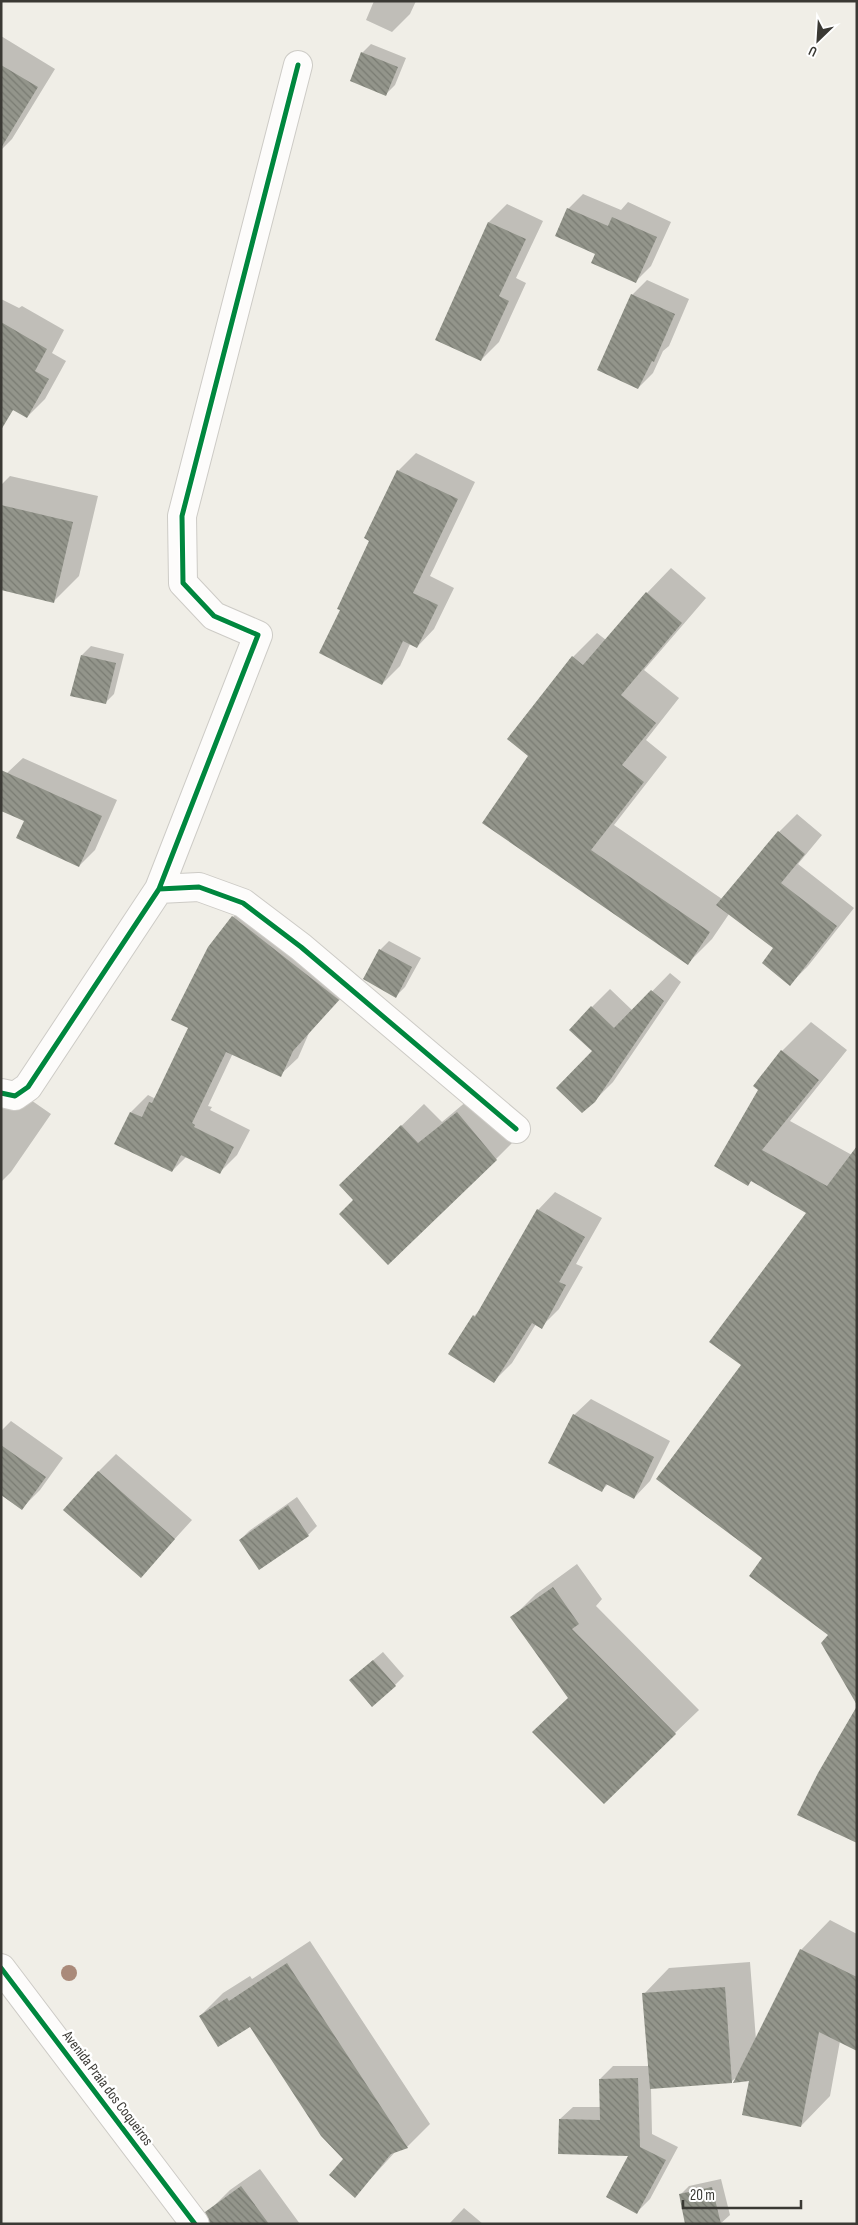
<svg xmlns="http://www.w3.org/2000/svg" width="858" height="2225" font-family="'Sofia Sans Condensed',sans-serif">
	<defs>
		<pattern id="building-back-hatch" width="6" height="6" patternUnits="userSpaceOnUse" patternTransform="scale(1.25)"><rect width="6" height="6" fill="#93958b"/><path d="M-1 5l2 2M0 0l6 6M5-1l2 2" fill="none" stroke="#797b72"/></pattern>
	</defs>
	<rect width="100%" height="100%" fill="#f0eee7"/>
	<!-- shadow -->
	<path fill="#0003" d="M 374,1 L 416,1 L 410,14 L 392,32 L 366,20 Z
		M 1,36 L 55,69 L 12,139 L 1,150 Z
		M 371,44 L 406,58 L 395,85 L 386,94 L 362,53 Z
		M 583,194 L 621,210 L 628,202 L 671,222 L 651,266 L 635,282 L 597,253 L 568,209 Z
		M 507,204 L 543,221 L 516,278 L 526,283 L 499,342 L 481,360 L 436,340 L 489,222 Z
		M 647,280 L 689,299 L 669,346 L 663,351 L 653,373 L 638,388 L 632,295 Z
		M 1,299 L 19,308 L 22,306 L 64,330 L 52,353 L 66,361 L 45,399 L 27,417 L 1,402 Z
		M 416,453 L 475,482 L 430,576 L 454,588 L 434,629 L 417,647 L 410,644 L 400,666 L 382,684 L 341,609 L 398,471 Z
		M 10,476 L 98,496 L 79,576 L 54,601 L 1,589 L 1,485 Z
		M 671,568 L 706,598 L 644,670 L 679,698 L 646,740 L 667,757 L 614,825 L 722,899 L 779,832 L 797,814 L 822,835 L 798,864 L 854,908 L 808,966 L 790,984 L 774,948 L 729,914 L 712,939 L 688,963 L 484,823 L 530,755 L 573,657 L 597,633 L 606,640 L 647,593 Z
		M 91,646 L 124,654 L 114,694 L 105,703 L 82,655 Z
		M 23,758 L 117,800 L 95,850 L 79,866 L 26,821 L 7,773 Z
		M 251,899 L 356,982 L 309,1033 L 298,1058 L 280,1075 L 233,1053 L 208,1106 L 212,1107 L 210,1110 L 250,1130 L 237,1155 L 220,1172 L 187,1156 L 172,1171 L 131,1112 L 148,1095 L 154,1098 L 157,1096 L 189,1027 L 209,947 L 233,917 Z
		M 389,941 L 421,958 L 405,987 L 396,996 L 380,950 Z
		M 670,973 L 681,982 L 613,1082 L 594,1101 L 592,1007 L 610,989 L 633,1011 Z
		M 811,1022 L 847,1050 L 790,1121 L 852,1155 L 829,1635 L 764,1558 L 743,1365 L 808,1213 L 752,1180 L 748,1184 L 782,1051 Z
		M 15,1089 L 51,1114 L 11,1172 L 1,1182 L 1,1102 Z
		M 480,1090 L 518,1137 L 496,1159 L 355,1200 L 363,1163 L 424,1104 L 442,1122 Z
		M 555,1192 L 602,1218 L 576,1264 L 583,1267 L 559,1309 L 541,1327 L 536,1324 L 512,1363 L 494,1381 L 474,1316 L 481,1309 L 538,1210 Z
		M 591,1399 L 670,1441 L 650,1481 L 634,1498 L 608,1484 L 602,1490 L 574,1415 Z
		M 11,1421 L 63,1458 L 40,1490 L 22,1508 L 1,1493 L 1,1431 Z
		M 116,1454 L 192,1520 L 141,1576 L 98,1472 Z
		M 297,1497 L 317,1526 L 308,1535 L 260,1569 L 240,1540 L 249,1531 Z
		M 577,1564 L 602,1599 L 596,1606 L 699,1710 L 675,1733 L 569,1697 L 512,1618 L 536,1594 Z
		M 383,1652 L 404,1676 L 395,1685 L 360,1671 Z
		M 830,1920 L 857,1934 L 857,2049 L 840,2041 L 830,2096 L 801,2126 L 750,2080 L 738,2076 L 732,2081 L 651,2088 L 652,2134 L 678,2147 L 650,2199 L 637,2212 L 630,2154 L 560,2119 L 573,2107 L 601,2107 L 600,2079 L 613,2066 L 650,2066 L 644,1994 L 669,1968 L 750,1962 L 756,2040 L 801,1950 Z
		M 310,1941 L 430,2124 L 407,2147 L 396,2151 L 355,2196 L 345,2159 L 250,2026 L 200,2016 L 223,1993 L 250,1976 L 252,1979 Z
		M 260,2169 L 300,2224 L 223,2224 L 212,2208 L 230,2190 Z
		M 721,2179 L 730,2215 L 720,2224 L 680,2195 L 689,2186 Z
		M 464,2208 L 483,2224 L 449,2224 Z"/>
	<!-- building -->
	<path fill="url(#building-back-hatch)" d="M 361,52 L 398,67 L 386,96 L 350,81 Z
		M 1,65 L 38,87 L 1,148 Z
		M 567,208 L 608,226 L 612,217 L 657,237 L 636,283 L 591,263 L 595,254 L 555,236 Z
		M 488,222 L 526,239 L 499,296 L 509,301 L 481,361 L 435,340 Z
		M 631,294 L 675,314 L 654,362 L 652,361 L 638,389 L 597,370 Z
		M 1,322 L 47,349 L 35,371 L 49,379 L 27,418 L 13,410 L 1,430 Z
		M 397,470 L 458,499 L 413,593 L 438,605 L 417,648 L 403,641 L 382,685 L 319,653 L 340,610 L 337,609 L 369,541 L 364,538 Z
		M 1,505 L 73,522 L 54,603 L 1,590 Z
		M 646,592 L 682,623 L 621,695 L 656,723 L 622,765 L 644,782 L 591,850 L 710,932 L 688,965 L 482,823 L 528,756 L 507,739 L 572,656 L 583,665 Z
		M 81,655 L 116,663 L 106,704 L 70,696 Z
		M 1,770 L 102,816 L 79,867 L 16,838 L 24,821 L 1,811 Z
		M 778,831 L 805,854 L 781,883 L 837,926 L 790,986 L 762,963 L 773,948 L 716,905 Z
		M 232,916 L 339,1000 L 293,1051 L 281,1077 L 226,1052 L 192,1123 L 195,1125 L 194,1127 L 234,1147 L 220,1174 L 181,1155 L 172,1172 L 114,1144 L 130,1112 L 142,1117 L 149,1102 L 152,1103 L 188,1028 L 171,1020 L 208,947 Z
		M 379,949 L 412,967 L 396,998 L 363,979 Z
		M 651,990 L 664,1001 L 595,1102 L 582,1113 L 556,1088 L 592,1051 L 569,1030 L 591,1006 L 614,1028 Z
		M 781,1050 L 819,1080 L 762,1150 L 827,1186 L 857,1146 L 857,1705 L 821,1643 L 828,1635 L 749,1576 L 762,1558 L 656,1479 L 741,1365 L 709,1342 L 806,1213 L 751,1181 L 748,1186 L 714,1166 L 758,1090 L 753,1086 Z
		M 457,1112 L 497,1160 L 388,1265 L 339,1214 L 353,1200 L 339,1185 L 401,1125 L 418,1143 Z
		M 537,1209 L 585,1237 L 559,1282 L 566,1285 L 542,1329 L 532,1323 L 494,1383 L 448,1354 L 473,1315 L 475,1317 Z
		M 573,1414 L 654,1457 L 634,1499 L 606,1484 L 602,1492 L 548,1463 Z
		M 1,1445 L 46,1477 L 22,1510 L 1,1495 Z
		M 98,1471 L 175,1539 L 141,1578 L 63,1510 Z
		M 288,1505 L 309,1536 L 259,1570 L 239,1540 Z
		M 553,1587 L 579,1624 L 572,1629 L 676,1734 L 604,1804 L 532,1732 L 568,1698 L 510,1617 Z
		M 373,1660 L 396,1686 L 372,1707 L 349,1680 Z
		M 857,1706 L 857,1843 L 797,1815 L 818,1773 Z
		M 800,1949 L 857,1977 L 857,2051 L 819,2032 L 801,2127 L 742,2115 L 749,2081 L 733,2083 Z
		M 287,1963 L 408,2148 L 391,2154 L 355,2198 L 329,2175 L 343,2159 L 321,2136 L 250,2027 L 218,2047 L 199,2016 L 227,1998 L 229,2001 Z
		M 725,1987 L 732,2083 L 650,2089 L 642,1993 Z
		M 638,2078 L 640,2147 L 666,2160 L 637,2214 L 606,2197 L 628,2156 L 558,2154 L 559,2119 L 600,2120 L 599,2079 Z
		M 241,2186 L 269,2224 L 210,2224 L 205,2212 Z
		M 712,2187 L 721,2224 L 685,2224 L 679,2194 Z"/>
	<g fill="none" stroke-linecap="round" stroke-linejoin="round">
		<defs>
			<path id="street" d="M 159,889 L 199,887 L 243,903 L 301,947 L 516,1129
				M 1,1093 L 15,1096 L 28,1087 L 159,889 L 258,635 L 214,616 L 183,583 L 182,516 L 298,65"/>
			<path id="secondary" d="M 1,1968 L 195,2224"/>
		</defs>
		<!-- street casing -->
		<use href="#street" stroke="#cdcbc6" stroke-width="30"/>
		<!-- secondary casing -->
		<use href="#secondary" stroke="#cdcbc6" stroke-width="30"/>
		<!-- street -->
		<use href="#street" stroke="#fdfcfb" stroke-width="28"/>
		<!-- secondary -->
		<use href="#secondary" stroke="#fdfcfb" stroke-width="28"/>
		<defs>
			<path id="cycleway" d="M 159,889 L 199,887 L 243,903 L 301,947 L 516,1129
				M 1,1093 L 15,1096 L 28,1087 L 159,889 L 258,635 L 214,616 L 183,583 L 182,516 L 298,65
				M 1,1968 L 195,2224"/>
		</defs>
		<!-- cycleway casing -->
		<use href="#cycleway" stroke="#fff" stroke-width="8"/>
		<!-- cycleway -->
		<use href="#cycleway" stroke="#00873e" stroke-width="5"/>
	</g>
	<!-- trees -->
	<circle fill="#aa8a7a" cx="69" cy="1973" r="8"/>
	<g text-anchor="middle" stroke-width="5" stroke-linejoin="round" paint-order="stroke">
		<!-- street labels -->
		<g font-size="15" fill="#3a3934" stroke="#fff">
			<text transform="translate(108 2088) rotate(53)" y="5">Avenida Praia dos Coqueiros</text>
		</g>
	</g>
	<!-- border -->
	<rect width="858" height="2225" fill="none" stroke="#3a3934" stroke-width="5"/>
	<!-- north arrow -->
	<g transform="translate(818 40) rotate(205)" stroke="#ffffff" stroke-width="4" paint-order="stroke">
	<path d="M0-4L9 19L0 12L-9 19Z" fill="#3a3934"/>
	<text y="-8" font-size="14" font-weight="bold" text-anchor="middle" fill="#3a3934">U</text>
	</g>
	<!-- scale -->
	<path d="M683 2200v8h118v-8" fill="none" stroke="#3a3934" stroke-width="2.5"/>
	<text x="690" y="2200" font-size="15" fill="#3a3934" stroke="#ffffff" stroke-width="4" paint-order="stroke">20 m</text>
</svg>
